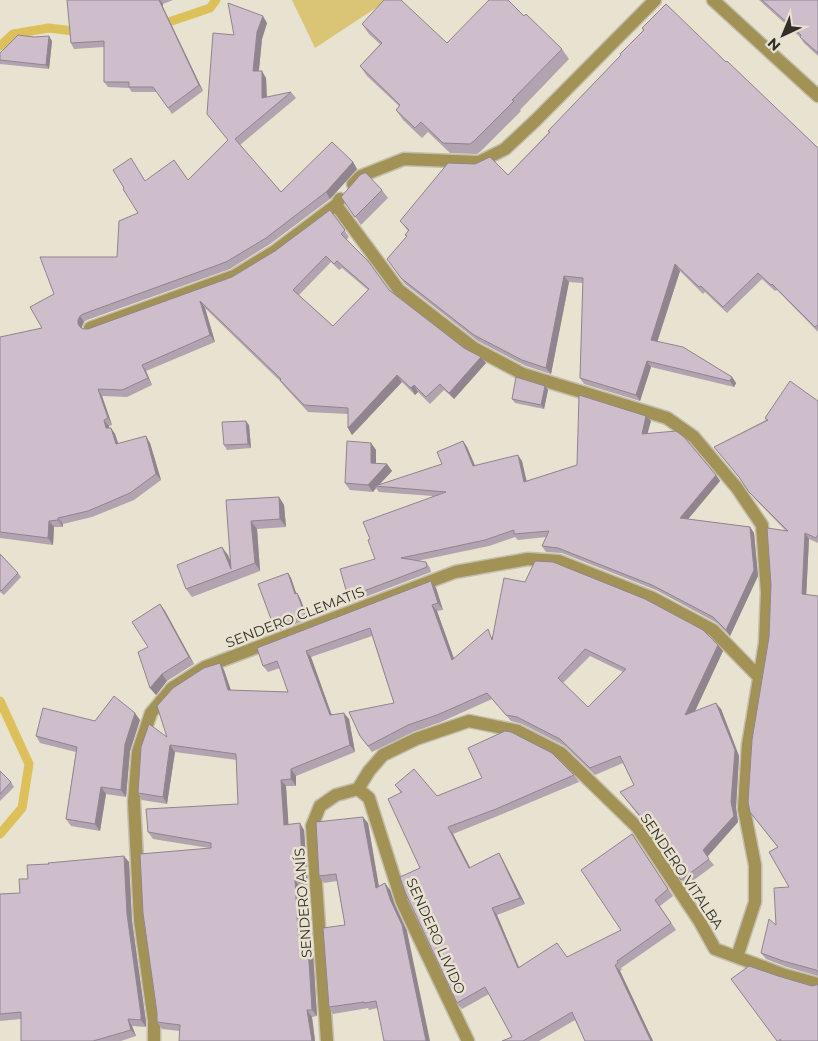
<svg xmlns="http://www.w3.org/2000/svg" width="818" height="1041" font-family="Montserrat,sans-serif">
	<rect width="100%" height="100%" fill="#e8e2d0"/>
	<!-- green -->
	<path fill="#dac577" d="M 292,0 L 388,0 L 315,48 Z"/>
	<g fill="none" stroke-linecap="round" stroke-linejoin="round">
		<!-- stream -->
		<path stroke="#dcc15a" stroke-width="9" d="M 160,25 L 210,8 L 216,0
			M 0,46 L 13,34 L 49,28 L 81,32
			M 0,701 L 29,764 L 22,808 L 0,834"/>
		<defs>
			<path id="street" d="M 713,0 L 818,96
				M 353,184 L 361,176 L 404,159 L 479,162 L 505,149 L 536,120 L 655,0
				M 336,205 L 399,290 L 474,348 L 523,374 L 667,418 L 694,437 L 737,488 L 762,525 L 767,592 L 765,643 L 748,745 L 744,809 L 755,865 L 755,902 L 737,957
				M 90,328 L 234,276 L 275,251 L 336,205 L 340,199
				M 358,789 L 369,771 L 383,755 L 416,739 L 469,721 L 518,731 L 561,753 L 637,827 L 700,922 L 715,949 L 785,975 L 818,984
				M 358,789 L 369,798 L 402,902 L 468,1041
				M 154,1041 L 154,1021 L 140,920 L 134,802 L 138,752 L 151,713 L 172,688 L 205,667 L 455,572 L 528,559 L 559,561 L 653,598 L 713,630 L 759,677
				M 327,1041 L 312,826 L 320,806 L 336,795 L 358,789"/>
		</defs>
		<!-- street casing -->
		<use href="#street" stroke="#c3beae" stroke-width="15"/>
		<!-- street -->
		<use href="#street" stroke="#a39255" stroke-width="12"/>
	</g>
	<!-- wall -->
	<path fill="#b1a3af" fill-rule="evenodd" d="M 67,0 L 173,0 L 163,4 L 163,7 L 203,91 L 172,114 L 157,92 L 132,92 L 129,88 L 108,87 L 104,82 L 104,47 L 74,49 L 71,43 Z
		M 759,0 L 818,0 L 818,56 L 804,43 L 800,37 Z
		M 524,16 L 562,49 L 569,59 L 520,110 L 521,111 L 481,151 L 477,154 L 450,153 L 428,132 L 422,138 L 403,120 L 396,110 L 399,106 L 367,76 L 360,66 L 380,44 L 369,34 L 362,24 L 447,43 Z
		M 267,23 L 262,39 L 259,71 L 266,78 L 267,97 L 291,92 L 296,98 L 240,145 L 281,192 L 353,162 L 357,169 L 330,199 L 270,244 L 230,269 L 87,320 L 84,322 L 82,326 L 82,329 L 88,329 L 232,277 L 275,251 L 330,210 L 349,237 L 346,240 L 389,290 L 464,348 L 481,357 L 486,363 L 454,399 L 444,390 L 430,404 L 418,392 L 415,395 L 402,382 L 352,435 L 348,428 L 348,414 L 308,412 L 285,387 L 280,381 L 205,308 L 215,342 L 146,371 L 152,385 L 127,397 L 102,396 L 112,425 L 109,426 L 109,428 L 111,428 L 115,434 L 118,444 L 150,443 L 161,480 L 134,500 L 92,517 L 63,524 L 63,527 L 54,527 L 53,545 L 0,538 L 0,337 L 42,328 L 117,257 L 138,213 L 145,181 L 188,180 L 228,140 L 207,114 L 234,35 ZM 331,262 L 339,270 L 342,268 L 368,290 L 333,326 L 299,295 Z
		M 642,28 L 726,62 L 818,148 L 818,332 L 777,290 L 775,291 L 762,279 L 727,313 L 705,292 L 703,294 L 680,271 L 657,341 L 732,377 L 736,383 L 734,387 L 651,367 L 640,401 L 584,384 L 580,378 L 583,283 L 569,282 L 551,374 L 526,366 L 478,341 L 405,284 L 387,259 L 407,237 L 405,235 L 408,231 L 400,221 L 508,175 L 549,132 L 621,55 L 643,31 Z
		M 52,41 L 49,69 L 0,64 L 0,53 Z
		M 382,190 L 388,198 L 361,225 L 341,197 Z
		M 545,386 L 548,390 L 544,409 L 515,403 L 512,399 Z
		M 818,401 L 818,543 L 809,539 L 806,595 L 818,596 L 818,976 L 787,967 L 766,959 L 761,953 L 776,925 L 789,887 L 778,848 L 750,812 L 786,531 L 754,498 L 743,482 L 714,447 L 766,420 L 765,418 Z
		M 646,416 L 651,421 L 647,433 L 716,475 L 720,481 L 688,519 L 750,527 L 754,533 L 758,576 L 730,636 L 717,623 L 656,590 L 562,553 L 546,552 L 542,546 L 546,537 L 518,540 L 515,537 L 489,546 L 417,561 L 426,562 L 430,568 L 431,572 L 352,602 L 348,597 L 375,559 L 370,539 L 433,496 L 379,492 L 376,488 L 373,492 L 350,490 L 345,483 L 371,443 L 376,450 L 376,463 L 387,464 L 392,471 L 379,485 L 442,464 L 463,441 L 467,447 L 475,465 L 522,461 L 526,481 L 577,465 Z
		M 249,425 L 251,448 L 227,450 L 224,445 Z
		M 279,497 L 284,505 L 286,527 L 257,529 L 260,571 L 192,597 L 186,589 L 228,555 L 231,563 L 226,500 Z
		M 0,554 L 18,573 L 21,577 L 4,595 L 0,592 Z
		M 288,573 L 291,578 L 296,594 L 297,593 L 300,598 L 308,619 L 277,631 L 274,627 Z
		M 436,588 L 443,610 L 437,611 L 454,659 L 493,636 L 718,645 L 723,651 L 695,711 L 721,709 L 739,756 L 736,808 L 738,822 L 707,857 L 714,865 L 686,886 L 645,825 L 646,825 L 620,792 L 634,785 L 623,763 L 595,775 L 565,746 L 522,724 L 511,721 L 492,699 L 441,722 L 413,732 L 372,752 L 360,736 L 394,703 L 372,636 L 311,657 L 332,715 L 349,719 L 355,752 L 296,776 L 296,786 L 286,786 L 288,825 L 304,830 L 308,885 L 300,887 L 303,931 L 307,930 L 312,937 L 317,1016 L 312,1017 L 315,1041 L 179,1041 L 180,1031 L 162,1029 L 157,1022 L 209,848 L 153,839 L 148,832 L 238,804 L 237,760 L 175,752 L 167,804 L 142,800 L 138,793 L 167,737 L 220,663 L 224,670 L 231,690 L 288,692 L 280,668 L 268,672 L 263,666 ZM 590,656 L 623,672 L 588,707 L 563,683 Z
		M 160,604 L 165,611 L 194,664 L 167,681 L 156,695 L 150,688 L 148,647 Z
		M 140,720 L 130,751 L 126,797 L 106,794 L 100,831 L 71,826 L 66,819 L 76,752 L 40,743 L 36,736 L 95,721 Z
		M 0,771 L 11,782 L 14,787 L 0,801 Z
		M 574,775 L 579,782 L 500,815 L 453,834 L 470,868 L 499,853 L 503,860 L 525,904 L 497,915 L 519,967 L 567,957 L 621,930 L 632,834 L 673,896 L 660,906 L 676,930 L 621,968 L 622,970 L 620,971 L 653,1041 L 585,1041 L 575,1020 L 539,1041 L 502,1041 L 512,1037 L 489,994 L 462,1009 L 457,1003 L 420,868 L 401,793 L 395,785 L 437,796 Z
		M 368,823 L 379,886 L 385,883 L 390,890 L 395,905 L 407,931 L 377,1008 L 369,1010 L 368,1008 L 333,1014 L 329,1007 L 345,925 L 337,881 L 324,883 L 319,876 Z
		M 129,862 L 132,921 L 146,1022 L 146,1027 L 132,1026 L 136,1036 L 121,1041 L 21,1041 L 21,1019 L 0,1021 L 0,894 L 20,893 L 28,879 Z"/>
	<!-- shaded-wall -->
	<path fill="#90858e" d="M 159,0 L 160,0 L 163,4 L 163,7 L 203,91 L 199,85 Z
		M 263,16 L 267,23 L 262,39 L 258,78 L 253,71 L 257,32 Z
		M 49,36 L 52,41 L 49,69 L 46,65 Z
		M 262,71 L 266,78 L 267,104 L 262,98 Z
		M 353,162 L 357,169 L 330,199 L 326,192 Z
		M 675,264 L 680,271 L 656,346 L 651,340 Z
		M 564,276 L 569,282 L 551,374 L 546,368 Z
		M 200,301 L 205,308 L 215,342 L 210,335 Z
		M 80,316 L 84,322 L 82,326 L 82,330 L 78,324 L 78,320 Z
		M 481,357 L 486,363 L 454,399 L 449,393 Z
		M 647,361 L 651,367 L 640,401 L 636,395 Z
		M 142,365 L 146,371 L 152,385 L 148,378 Z
		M 397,375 L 402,382 L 352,435 L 348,428 Z
		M 732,377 L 736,383 L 734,387 L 730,381 Z
		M 414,385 L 418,392 L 415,395 L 411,388 Z
		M 545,386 L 548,390 L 544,409 L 541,405 Z
		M 98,389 L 102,396 L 112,425 L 108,418 Z
		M 646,416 L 651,421 L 646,439 L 642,434 Z
		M 104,420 L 109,426 L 110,435 L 106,428 Z
		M 246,421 L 249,425 L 251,448 L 248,444 Z
		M 111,428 L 115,434 L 121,451 L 116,444 Z
		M 146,436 L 150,443 L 161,480 L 156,474 Z
		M 463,441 L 467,447 L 477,471 L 473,466 Z
		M 371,443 L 376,450 L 376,470 L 371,463 Z
		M 518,455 L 522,461 L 528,487 L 524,482 Z
		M 387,464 L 392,471 L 378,486 L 375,486 L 376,488 L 373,492 L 368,485 Z
		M 716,475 L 720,481 L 684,524 L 680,518 Z
		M 279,497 L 284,505 L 286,527 L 280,519 Z
		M 58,518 L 63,524 L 63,527 L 58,520 Z
		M 49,521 L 54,527 L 53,545 L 48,538 Z
		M 251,521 L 257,529 L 260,571 L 255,563 Z
		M 750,527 L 754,533 L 758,576 L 730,636 L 726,630 Z
		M 805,533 L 809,539 L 806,600 L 802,594 Z
		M 222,547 L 228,555 L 234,571 L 231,569 Z
		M 288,573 L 291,578 L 298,598 L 295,594 Z
		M 431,581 L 436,588 L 443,610 L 438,603 Z
		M 297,593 L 300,598 L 308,619 L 305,615 Z
		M 160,604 L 165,611 L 194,664 L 189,657 Z
		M 432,605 L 437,611 L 457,667 L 452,660 Z
		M 718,645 L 723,651 L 690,722 L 685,715 Z
		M 306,651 L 311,657 L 334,722 L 330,715 Z
		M 220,663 L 224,670 L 233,697 L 228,690 Z
		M 162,674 L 167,681 L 156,695 L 150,688 Z
		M 716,703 L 721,709 L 739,756 L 736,808 L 738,822 L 707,857 L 703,850 Z
		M 135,713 L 140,720 L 130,751 L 126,797 L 121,790 L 125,744 Z
		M 344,713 L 349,719 L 355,752 L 350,745 Z
		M 170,745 L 175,752 L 167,804 L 163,797 Z
		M 291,769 L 296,776 L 296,786 L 291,779 Z
		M 281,780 L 286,786 L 289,832 L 284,825 Z
		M 101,787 L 106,794 L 100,831 L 95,824 Z
		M 363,817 L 368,823 L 380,894 L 376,888 Z
		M 300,823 L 304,830 L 308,885 L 303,879 Z
		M 448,827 L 453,834 L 474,875 L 469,868 Z
		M 499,853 L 503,860 L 525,904 L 520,898 Z
		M 124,856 L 129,862 L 132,921 L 146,1022 L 146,1027 L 141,1020 L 127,914 Z
		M 295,880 L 300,887 L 303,938 L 298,932 Z
		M 385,883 L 390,890 L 395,905 L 407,931 L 430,1041 L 426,1041 Z
		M 492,908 L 497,915 L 522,975 L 518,968 Z
		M 307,930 L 312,937 L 317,1016 L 312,1010 Z
		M 615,965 L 620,971 L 653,1041 L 651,1041 Z
		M 307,1010 L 312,1017 L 315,1041 L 312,1041 Z
		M 128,1019 L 132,1026 L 136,1036 L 131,1030 Z"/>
	<!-- building -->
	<path fill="#cebecb" stroke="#90858e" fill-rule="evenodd" d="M 67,0 L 159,0 L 199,85 L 168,108 L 153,87 L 129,87 L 129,82 L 104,82 L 104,41 L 71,43 Z
		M 384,0 L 401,0 L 447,43 L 489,0 L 508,0 L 524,16 L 526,14 L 562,49 L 512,100 L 514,101 L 474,141 L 470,144 L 443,143 L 421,122 L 415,128 L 396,110 L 400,105 L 360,66 L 382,43 L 362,24 Z
		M 762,0 L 818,0 L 818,53 L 800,37 L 801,35 Z
		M 228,3 L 263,16 L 257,32 L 253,71 L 262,71 L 262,98 L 291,92 L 235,139 L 281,192 L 332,142 L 353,162 L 326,192 L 266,238 L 226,262 L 83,314 L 80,316 L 78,320 L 78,324 L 80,327 L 83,329 L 88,329 L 232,277 L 275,251 L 330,210 L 345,230 L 341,234 L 368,261 L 389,290 L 464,348 L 481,357 L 449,393 L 440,384 L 426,397 L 414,385 L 411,388 L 397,375 L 348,428 L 348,408 L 304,405 L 280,380 L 281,379 L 200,301 L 210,335 L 142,365 L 148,378 L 122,390 L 98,389 L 108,418 L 104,420 L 106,428 L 111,428 L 116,444 L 146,436 L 156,474 L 130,493 L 88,511 L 58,518 L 58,520 L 49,521 L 48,538 L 0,532 L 0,337 L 42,328 L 30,307 L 54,294 L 40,257 L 117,257 L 119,221 L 138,213 L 123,189 L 124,188 L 113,170 L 131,158 L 145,181 L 174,160 L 188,180 L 228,140 L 207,114 L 213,33 L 234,35 ZM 326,256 L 334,264 L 337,261 L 369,289 L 333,326 L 293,290 Z
		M 666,4 L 726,62 L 727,61 L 818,148 L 818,325 L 815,327 L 772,284 L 771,285 L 758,273 L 723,307 L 701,286 L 699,287 L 675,264 L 651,340 L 683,347 L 732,377 L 730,381 L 647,361 L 636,395 L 580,378 L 583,278 L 564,276 L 546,368 L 522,360 L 474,335 L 401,278 L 387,259 L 407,236 L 405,235 L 409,230 L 400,221 L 448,163 L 475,164 L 490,157 L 508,175 L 550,132 L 548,131 L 621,55 L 620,54 L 644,30 L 642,28 Z
		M 18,35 L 34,37 L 49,36 L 46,65 L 0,60 L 0,53 Z
		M 364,173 L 366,173 L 382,190 L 355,217 L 341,197 L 360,175 Z
		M 516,377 L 545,386 L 541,405 L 512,399 Z
		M 790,381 L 818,401 L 818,535 L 816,538 L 805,533 L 802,594 L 818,596 L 818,972 L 816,970 L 783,961 L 761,953 L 769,919 L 776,925 L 774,888 L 789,887 L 769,852 L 778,847 L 750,812 L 748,802 L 752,740 L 769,637 L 771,585 L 767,528 L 788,531 L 749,492 L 739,477 L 714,447 L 768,420 L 765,418 Z
		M 579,395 L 646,416 L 642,434 L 676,431 L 684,437 L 716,475 L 680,518 L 750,527 L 754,570 L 726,630 L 713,617 L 652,585 L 558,548 L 542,546 L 549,531 L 514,534 L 514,530 L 485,540 L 401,558 L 426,562 L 427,567 L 348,597 L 340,569 L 375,559 L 368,540 L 370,539 L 363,522 L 446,492 L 375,486 L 442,464 L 437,452 L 463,441 L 473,466 L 518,455 L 524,482 L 577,465 Z
		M 246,421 L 248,444 L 224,445 L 222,422 Z
		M 347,441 L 371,443 L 371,463 L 387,464 L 368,485 L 345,483 Z
		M 279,497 L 280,519 L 251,521 L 255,563 L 186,589 L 177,565 L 222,547 L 231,569 L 226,500 Z
		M 0,554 L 18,573 L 1,591 L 0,590 Z
		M 535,561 L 553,562 L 645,599 L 703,630 L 718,645 L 685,715 L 716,703 L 735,750 L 731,802 L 734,816 L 703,850 L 709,859 L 681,880 L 645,825 L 647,824 L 620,792 L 634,785 L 620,756 L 590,768 L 560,739 L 517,717 L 506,715 L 487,693 L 437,715 L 408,725 L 368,746 L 360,736 L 349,712 L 394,703 L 370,628 L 306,651 L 330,715 L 344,713 L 350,745 L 291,769 L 291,779 L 281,780 L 284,825 L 300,823 L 303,879 L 295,880 L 298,932 L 307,930 L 312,1010 L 307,1010 L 312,1041 L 179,1041 L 180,1025 L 157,1022 L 157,1013 L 143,913 L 140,854 L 211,848 L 211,843 L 148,832 L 146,809 L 238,804 L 236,754 L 170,745 L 163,797 L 138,793 L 141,747 L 149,724 L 167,737 L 157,706 L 173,688 L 204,668 L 220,663 L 228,690 L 288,692 L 277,661 L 263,666 L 257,648 L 431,581 L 438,603 L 432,605 L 452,660 L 488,629 L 492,640 L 504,578 L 525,582 ZM 585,649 L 626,669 L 588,707 L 558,678 Z
		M 288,573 L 295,594 L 297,593 L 305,615 L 274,627 L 258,584 Z
		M 160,604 L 189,657 L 162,674 L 150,688 L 138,652 L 148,647 L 132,622 Z
		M 114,696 L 135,713 L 125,744 L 121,790 L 101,787 L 95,824 L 66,819 L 77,747 L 36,736 L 43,708 L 95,721 Z
		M 505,731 L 511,732 L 552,753 L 574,775 L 496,809 L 448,827 L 469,868 L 499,853 L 520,898 L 492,908 L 518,968 L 557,943 L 567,957 L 621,930 L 581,870 L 632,834 L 668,889 L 655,900 L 671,923 L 617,961 L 618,963 L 615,965 L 651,1041 L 585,1041 L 572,1012 L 523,1041 L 502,1041 L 512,1037 L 485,987 L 457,1003 L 405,892 L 400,877 L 420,868 L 388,799 L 402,792 L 395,785 L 414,769 L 437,796 L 482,778 L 468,748 Z
		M 0,771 L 11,782 L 0,794 Z
		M 363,817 L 376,888 L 385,883 L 390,899 L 402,925 L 426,1041 L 384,1041 L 376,1001 L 364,1003 L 364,1002 L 329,1007 L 323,928 L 345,925 L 336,874 L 319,876 L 316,822 Z
		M 124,856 L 127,914 L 141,1015 L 141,1020 L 128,1019 L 131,1030 L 93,1041 L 21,1041 L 21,1012 L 0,1014 L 0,894 L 20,893 L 19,879 L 28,879 L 27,865 L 49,864 L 48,863 Z
		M 749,966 L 778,976 L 812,986 L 816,985 L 818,984 L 818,1041 L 781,1041 L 780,1039 L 780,1041 L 777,1041 L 731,979 Z"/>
	<g text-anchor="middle" stroke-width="5" stroke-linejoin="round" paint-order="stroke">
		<!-- street labels -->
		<g font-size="14" fill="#302e27" stroke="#e8e2d0">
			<text transform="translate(295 617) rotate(-21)" y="5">SENDERO CLEMATIS</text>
			<text transform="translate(682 871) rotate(56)" y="5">SENDERO VITALBA</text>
			<text transform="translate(303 903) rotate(-94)" y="5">SENDERO ANÍS</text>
			<text transform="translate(436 936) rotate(66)" y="5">SENDERO LIVIDO</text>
		</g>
	</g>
	<!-- north arrow -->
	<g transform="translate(783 35) rotate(224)" stroke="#e8e2d0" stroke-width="4" paint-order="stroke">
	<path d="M0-4L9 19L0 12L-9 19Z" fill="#302e27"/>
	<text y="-8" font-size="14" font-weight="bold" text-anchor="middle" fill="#302e27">N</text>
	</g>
</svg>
